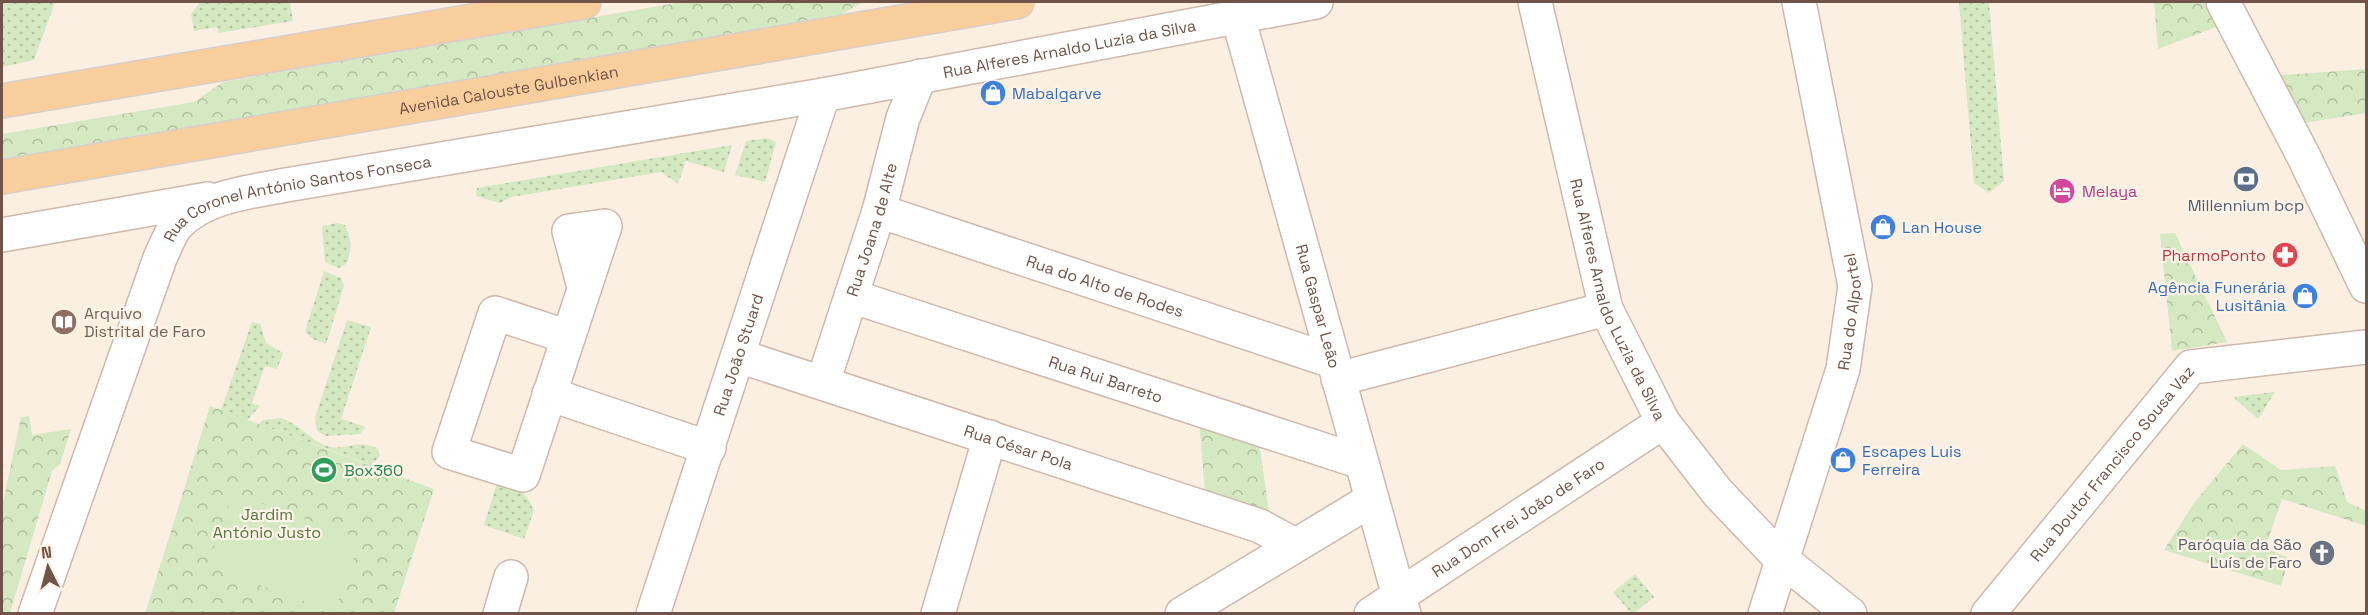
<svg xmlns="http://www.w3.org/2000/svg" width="2368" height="615" font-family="'Space Grotesk',sans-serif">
	<defs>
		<pattern id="grass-dots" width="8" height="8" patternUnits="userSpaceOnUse" patternTransform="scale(1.5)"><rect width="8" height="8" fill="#d4e8c1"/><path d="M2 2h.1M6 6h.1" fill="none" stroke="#b0bf9f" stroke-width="1.8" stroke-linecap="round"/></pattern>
		<pattern id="park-crowns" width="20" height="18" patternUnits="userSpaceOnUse" patternTransform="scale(1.5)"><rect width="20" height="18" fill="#d4e8c1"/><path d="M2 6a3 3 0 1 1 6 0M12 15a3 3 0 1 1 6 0" fill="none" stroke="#b0bf9f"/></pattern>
	</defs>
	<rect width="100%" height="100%" fill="#fbefe2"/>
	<!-- grass -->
	<path fill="url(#grass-dots)" d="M 2,2 L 55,2 L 34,60 L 2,67 Z
		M 200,2 L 290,2 L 293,21 L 218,33 L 217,27 L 194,31 L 191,14 Z
		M 1959,2 L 1989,2 L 2004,181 L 1989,193 L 1974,183 Z
		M 767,138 L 776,142 L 765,182 L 735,175 L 746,141 Z
		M 732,145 L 724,172 L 686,161 L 678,184 L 661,172 L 511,197 L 500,203 L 476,196 L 477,188 Z
		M 338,223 L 345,225 C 351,237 353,252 346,264 L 339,268 L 325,262 L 322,226 Z
		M 324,271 L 341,278 L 344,286 L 326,344 L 315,340 L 305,332 Z
		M 347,320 L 371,327 L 341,419 L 366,427 L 360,434 L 326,436 L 317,431 L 315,417 Z
		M 252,322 L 260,324 L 266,343 L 283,353 L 277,369 L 265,366 L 252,403 L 260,406 L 239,429 L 217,421 Z
		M 2275,392 L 2258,419 L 2233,397 Z
		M 281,418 C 300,424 314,444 331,447 C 351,450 357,438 378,449 L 380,456 L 371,465 L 259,424 L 263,420 Z
		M 498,480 C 517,487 527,492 534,511 L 524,539 L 484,525 Z
		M 1635,574 L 1654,597 L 1634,613 L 1631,613 L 1613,592 Z"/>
	<!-- park -->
	<path fill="url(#park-crowns)" d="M 682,2 L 863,2 L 842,14 L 2,161 L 2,134 L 194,102 L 223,82 Z
		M 2154,2 L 2204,2 L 2216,27 L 2158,49 Z
		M 2366,69 L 2366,113 L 2304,123 L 2281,75 Z
		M 2175,233 L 2227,342 L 2172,351 L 2160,234 Z
		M 210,406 L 434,489 L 394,613 L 145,614 Z
		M 29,416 L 32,435 L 71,429 L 60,464 L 52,471 L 10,613 L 2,613 L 2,507 L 21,417 Z
		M 1199,421 L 1259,442 L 1269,512 L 1205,492 Z
		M 2243,444 L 2281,470 L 2335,466 L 2347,502 L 2366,511 L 2366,526 L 2282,499 L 2265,548 L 2289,558 L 2281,586 L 2164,550 L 2194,503 Z"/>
	<!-- pitch -->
	<path fill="#d4e8c1" d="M 233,493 L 361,539 L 334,612 L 207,566 Z"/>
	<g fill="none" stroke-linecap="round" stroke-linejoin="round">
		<defs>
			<g id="minor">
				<path id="s1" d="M 1535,2 L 1606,309 L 1663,422 L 1718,493 L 1780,558 L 1850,614"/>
				<path d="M 2223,2 L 2303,155 L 2366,286"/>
				<path id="s2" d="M 1238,17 L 1404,614"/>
				<path id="s3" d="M 879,211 L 1332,361"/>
				<path d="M 2,235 L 208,199"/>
				<path id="s4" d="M 851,296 L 1361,462"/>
				<path d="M 568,337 L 495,313 L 449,452 L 523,475 L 605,226 L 569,231 L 584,287"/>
				<path id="s5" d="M 739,356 L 1260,526 L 1295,545"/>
				<path d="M 1338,379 L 1606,309"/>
				<path id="s6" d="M 823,382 L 879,211 L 903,118 L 920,76"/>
				<path d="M 549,394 L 709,448"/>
				<path id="s7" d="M 35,614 L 160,258 C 165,248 170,233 177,225 C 204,196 250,192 286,185 L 823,95 L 1316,2"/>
				<path d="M 500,614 L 511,577"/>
				<path id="s8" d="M 653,614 L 823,95"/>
				<path d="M 938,614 L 990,437"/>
				<path d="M 1182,614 L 1371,500"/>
				<path id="s9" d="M 1371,614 L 1663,422"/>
				<path id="s10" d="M 1765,614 L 1843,369 L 1855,286 L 1799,2"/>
				<path id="s11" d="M 1988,614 L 2191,367 L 2366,347"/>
			</g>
			<g id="major">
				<path d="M 2,101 L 584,2"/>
				<path id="s12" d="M 2,177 L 1017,2"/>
			</g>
		</defs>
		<!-- minor casing -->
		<use href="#minor" stroke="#ceb8ac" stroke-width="36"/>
		<!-- major casing -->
		<use href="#major" stroke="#d7cfcc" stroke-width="36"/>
		<!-- minor -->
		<use href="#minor" stroke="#fff" stroke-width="33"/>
		<!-- major -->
		<use href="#major" stroke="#f8ce9c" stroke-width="33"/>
	</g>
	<!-- icons -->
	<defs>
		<symbol id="shop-disc" viewBox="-11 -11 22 22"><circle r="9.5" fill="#3f7fe0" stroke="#fef3e7"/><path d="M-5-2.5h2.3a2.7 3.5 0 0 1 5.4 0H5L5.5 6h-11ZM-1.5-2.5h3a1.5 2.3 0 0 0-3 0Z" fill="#fff"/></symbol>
		<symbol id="bank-disc" viewBox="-11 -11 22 22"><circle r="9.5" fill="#5c6f8a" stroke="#fef3e7"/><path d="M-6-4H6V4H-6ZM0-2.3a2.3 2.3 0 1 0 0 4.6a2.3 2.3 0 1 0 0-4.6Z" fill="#fff"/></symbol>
		<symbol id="hotel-disc" viewBox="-11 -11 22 22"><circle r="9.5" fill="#d1479c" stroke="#fef3e7"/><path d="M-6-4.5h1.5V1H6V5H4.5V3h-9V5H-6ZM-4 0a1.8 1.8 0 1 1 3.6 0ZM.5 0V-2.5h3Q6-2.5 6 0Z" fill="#fff"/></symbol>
		<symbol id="pharmacy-disc" viewBox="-11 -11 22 22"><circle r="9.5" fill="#e0444e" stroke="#fef3e7"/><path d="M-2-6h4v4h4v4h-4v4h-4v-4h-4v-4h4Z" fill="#fff"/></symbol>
		<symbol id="library-disc" viewBox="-11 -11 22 22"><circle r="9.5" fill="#8d6e63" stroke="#fef3e7"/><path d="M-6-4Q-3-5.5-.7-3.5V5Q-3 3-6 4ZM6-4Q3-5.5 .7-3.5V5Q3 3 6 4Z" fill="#fff"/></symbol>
		<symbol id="stadium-disc" viewBox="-11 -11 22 22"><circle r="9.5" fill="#2e9e5b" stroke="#fef3e7"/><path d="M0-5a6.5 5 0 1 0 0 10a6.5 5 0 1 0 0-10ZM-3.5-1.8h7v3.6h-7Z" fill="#fff"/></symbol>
		<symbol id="church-disc" viewBox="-11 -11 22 22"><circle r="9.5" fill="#6b7280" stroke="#fef3e7"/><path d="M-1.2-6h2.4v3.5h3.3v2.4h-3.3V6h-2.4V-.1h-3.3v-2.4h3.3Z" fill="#fff"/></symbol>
	</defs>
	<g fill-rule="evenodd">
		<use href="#shop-disc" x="978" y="78" width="30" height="30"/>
		<use href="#bank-disc" x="2231" y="164" width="30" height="30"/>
		<use href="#hotel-disc" x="2047" y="176" width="30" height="30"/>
		<use href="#shop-disc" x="1868" y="212" width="30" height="30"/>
		<use href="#pharmacy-disc" x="2270" y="240" width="30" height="30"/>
		<use href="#shop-disc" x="2290" y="281" width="30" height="30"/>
		<use href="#library-disc" x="49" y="307" width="30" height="30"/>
		<use href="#shop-disc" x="1828" y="445" width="30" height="30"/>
		<use href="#stadium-disc" x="309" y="455" width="30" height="30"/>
		<use href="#church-disc" x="2307" y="538" width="30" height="30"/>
	</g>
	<g text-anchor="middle" stroke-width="4.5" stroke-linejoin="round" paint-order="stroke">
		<!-- street labels -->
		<g font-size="16" fill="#715449" stroke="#fef3e7">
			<text dy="6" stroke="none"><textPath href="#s7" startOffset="1328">Rua Alferes Arnaldo Luzia da Silva</textPath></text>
			<text dy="6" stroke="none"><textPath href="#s12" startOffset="514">Avenida Calouste Gulbenkian</textPath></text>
			<text dy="6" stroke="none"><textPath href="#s7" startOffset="538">Rua Coronel António Santos Fonseca</textPath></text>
			<text dy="6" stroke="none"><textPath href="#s6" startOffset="160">Rua Joana de Alte</textPath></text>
			<text dy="6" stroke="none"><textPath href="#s3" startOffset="238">Rua do Alto de Rodes</textPath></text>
			<text dy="6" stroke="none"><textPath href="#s1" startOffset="310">Rua Alferes Arnaldo Luzia da Silva</textPath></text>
			<text dy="6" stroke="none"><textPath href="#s2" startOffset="300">Rua Gaspar Leão</textPath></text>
			<text dy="6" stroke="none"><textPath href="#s10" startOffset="315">Rua do Alportel</textPath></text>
			<text dy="6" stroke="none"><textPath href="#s8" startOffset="273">Rua João Stuard</textPath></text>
			<text dy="6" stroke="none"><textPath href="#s4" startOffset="268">Rua Rui Barreto</textPath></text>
			<text dy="6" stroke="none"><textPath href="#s5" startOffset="294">Rua César Pola</textPath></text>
			<text dy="6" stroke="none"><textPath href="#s11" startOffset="195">Rua Doutor Francisco Sousa Vaz</textPath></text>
			<text dy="6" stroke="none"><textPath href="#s9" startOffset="176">Rua Dom Frei João de Faro</textPath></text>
		</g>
		<!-- shop labels -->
		<g font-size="16" fill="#366cbe" stroke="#fef3e7" text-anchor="start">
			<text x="1012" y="99">Mabalgarve</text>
			<text x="1902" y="233">Lan House</text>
			<text x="2286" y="293" text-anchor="end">Agência Funerária<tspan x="2286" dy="18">Lusitânia</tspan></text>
			<text x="1862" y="457">Escapes Luis<tspan x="1862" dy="18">Ferreira</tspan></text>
		</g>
		<!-- hotel labels -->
		<g font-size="16" fill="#b23c85" stroke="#fef3e7" text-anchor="start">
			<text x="2082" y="197">Melaya</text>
		</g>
		<!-- service labels -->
		<g font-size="16" fill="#4e5e75" stroke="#fef3e7">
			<text x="2246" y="211">Millennium bcp</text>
		</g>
		<!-- health labels -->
		<g font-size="16" fill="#be3a42" stroke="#fef3e7" text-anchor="end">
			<text x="2266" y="261">PharmoPonto</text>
		</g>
		<!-- education labels -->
		<g font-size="16" fill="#785e54" stroke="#fef3e7" text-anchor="start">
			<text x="84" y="319">Arquivo<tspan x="84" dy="18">Distrital de Faro</tspan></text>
		</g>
		<!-- leisure labels -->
		<g font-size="16" fill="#27864d" stroke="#fef3e7" text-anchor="start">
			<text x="344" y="476">Box360</text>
		</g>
		<!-- park labels -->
		<g font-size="16" fill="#567742" stroke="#fef3e7">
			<text x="267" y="520">Jardim<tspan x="267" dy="18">António Justo</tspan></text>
		</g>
		<!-- worship labels -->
		<g font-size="16" fill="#5b616d" stroke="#fef3e7" text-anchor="end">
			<text x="2302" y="550">Paróquia da São<tspan x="2302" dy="18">Luís de Faro</tspan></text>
		</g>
	</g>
	<!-- border -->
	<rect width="2368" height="615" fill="none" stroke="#715449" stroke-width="6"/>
	<!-- north arrow -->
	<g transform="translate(48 567) rotate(354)" stroke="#fef3e7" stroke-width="4.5" paint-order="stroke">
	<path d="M0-4.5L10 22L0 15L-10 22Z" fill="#715449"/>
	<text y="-9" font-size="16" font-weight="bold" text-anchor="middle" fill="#715449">N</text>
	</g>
</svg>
